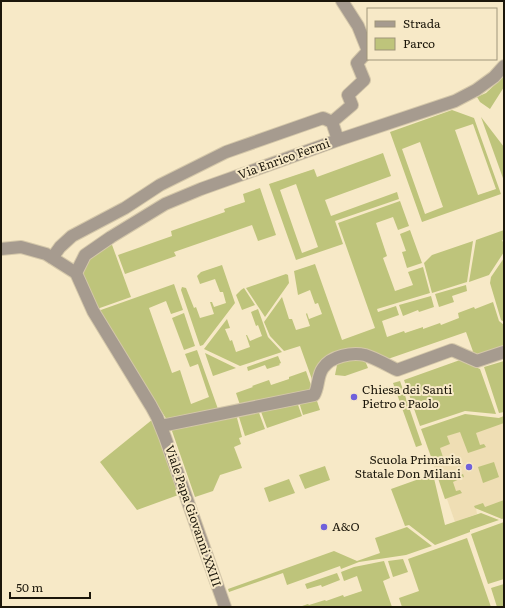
<svg xmlns="http://www.w3.org/2000/svg" width="505" height="608" font-family="Literata,serif">
	<rect width="100%" height="100%" fill="#f7e9c7"/>
	<!-- built -->
	<path fill="#efdeb4" d="M 504,416 L 504,518 L 502,519 L 476,508 L 477,514 L 455,522 L 447,499 L 445,499 L 426,443 Z"/>
	<!-- green -->
	<path fill="#bec47b" fill-rule="evenodd" d="M 504,76 L 504,87 L 490,109 L 480,102 L 477,97 L 486,93 Z
		M 452,110 L 474,118 L 501,194 L 422,222 L 390,132 ZM 473,124 L 496,189 L 478,195 L 455,130 ZM 420,142 L 443,207 L 425,214 L 402,149 Z
		M 481,117 L 504,147 L 504,181 Z
		M 383,153 L 391,176 L 325,200 L 331,216 L 397,192 L 399,199 L 335,221 L 343,244 L 296,260 L 269,184 L 314,169 L 317,177 ZM 296,184 L 318,247 L 302,253 L 280,190 Z
		M 260,188 L 276,235 L 258,241 L 252,225 L 174,252 L 176,256 L 125,274 L 118,255 L 172,236 L 171,231 L 225,212 L 224,209 L 245,202 L 243,194 Z
		M 400,201 L 409,226 L 398,230 L 393,217 L 376,223 L 387,256 L 383,258 L 395,291 L 413,285 L 408,272 L 423,267 L 430,293 L 377,309 L 378,312 L 396,306 L 399,315 L 382,321 L 387,337 L 404,331 L 405,333 L 423,327 L 423,329 L 440,323 L 441,325 L 459,318 L 458,313 L 474,307 L 475,309 L 493,302 L 499,321 L 504,325 L 504,347 L 475,357 L 466,332 L 385,360 L 332,354 C 315,360 317,369 314,385 L 300,346 L 284,351 L 270,336 L 264,322 L 282,297 L 289,319 L 292,319 L 296,330 L 310,326 L 306,314 L 307,313 L 309,319 L 322,314 L 318,303 L 315,304 L 310,290 L 298,295 L 294,271 L 315,264 L 342,340 L 375,328 L 338,223 Z
		M 410,230 L 422,263 L 407,268 L 402,252 L 406,251 L 400,234 Z
		M 504,230 L 504,238 L 502,241 L 504,242 L 504,252 L 489,275 L 469,282 L 476,240 Z
		M 473,241 L 467,282 L 432,293 L 424,263 L 432,255 Z
		M 111,242 L 131,297 L 97,309 L 81,275 L 87,260 Z
		M 504,258 L 504,322 L 501,320 L 490,283 L 491,277 Z
		M 222,265 L 235,303 L 203,345 L 200,346 L 181,290 L 182,287 L 186,288 L 194,308 L 196,307 L 200,318 L 214,314 L 210,302 L 212,302 L 214,307 L 226,303 L 223,292 L 220,292 L 215,279 L 200,284 L 197,276 L 201,272 Z
		M 286,274 L 288,275 L 289,283 L 265,317 L 246,288 Z
		M 174,284 L 183,310 L 171,314 L 166,301 L 149,308 L 172,373 L 180,370 L 191,404 L 209,397 L 198,364 L 190,367 L 185,354 L 197,350 L 218,409 L 167,420 L 98,311 Z
		M 466,285 L 467,291 L 452,296 L 454,302 L 439,307 L 435,294 Z
		M 244,288 L 255,305 L 242,310 L 236,295 L 241,290 Z
		M 431,296 L 434,307 L 419,312 L 418,310 L 403,316 L 399,305 Z
		M 258,309 L 268,337 L 282,352 L 240,366 L 204,349 L 227,319 L 230,328 L 225,329 L 230,341 L 232,340 L 236,352 L 250,347 L 246,335 L 247,335 L 250,341 L 262,336 L 258,325 L 256,326 L 251,312 Z
		M 184,313 L 195,346 L 184,350 L 172,318 Z
		M 205,353 L 236,368 L 213,376 Z
		M 278,356 L 281,363 L 279,364 L 280,365 L 267,369 L 265,365 L 248,371 L 247,367 Z
		M 364,358 L 368,368 L 345,376 L 335,375 L 338,360 Z
		M 460,360 L 480,369 L 496,414 L 465,411 L 420,426 L 404,380 Z
		M 504,361 L 504,412 L 499,413 L 484,367 Z
		M 306,371 L 312,388 L 311,390 L 240,405 L 236,393 L 253,387 L 252,386 L 269,380 L 271,385 L 289,379 L 289,377 Z
		M 400,381 L 422,445 L 416,447 L 393,383 Z
		M 316,398 L 320,410 L 303,415 L 299,402 Z
		M 297,402 L 302,416 L 267,428 L 260,409 Z
		M 258,410 L 265,429 L 245,436 L 238,414 Z
		M 236,414 L 242,437 L 239,438 L 241,444 L 234,447 L 242,468 L 220,475 L 213,491 L 195,497 L 172,431 L 173,427 Z
		M 465,414 L 499,418 L 504,416 L 504,423 L 476,433 L 480,445 L 484,444 L 486,447 L 468,453 L 460,432 L 447,436 L 450,444 L 440,448 L 443,457 L 433,462 L 421,429 Z
		M 153,419 L 181,494 L 137,510 L 100,462 Z
		M 494,462 L 499,477 L 483,483 L 478,467 Z
		M 325,466 L 330,480 L 305,489 L 299,475 Z
		M 441,470 L 444,479 L 449,478 L 449,479 L 463,474 L 464,477 L 453,482 L 456,491 L 460,490 L 462,493 L 445,499 L 436,472 Z
		M 433,474 L 445,525 L 481,513 L 499,520 L 470,530 L 470,532 L 435,545 L 409,525 L 405,526 L 391,489 Z
		M 289,479 L 295,493 L 269,502 L 264,488 Z
		M 504,500 L 504,518 L 502,519 L 475,508 L 474,506 L 483,503 L 485,507 Z
		M 504,522 L 504,579 L 488,584 L 471,534 Z
		M 407,527 L 432,546 L 406,555 L 359,562 L 341,569 L 340,566 L 287,585 L 283,573 L 229,592 L 228,589 L 334,551 L 357,561 L 380,553 L 375,538 Z
		M 467,538 L 491,607 L 402,607 L 399,598 L 419,591 L 408,559 Z
		M 403,559 L 408,572 L 393,577 L 388,561 Z
		M 384,561 L 390,578 L 383,581 L 392,607 L 299,607 L 308,604 L 309,605 L 325,600 L 326,601 L 343,595 L 344,597 L 362,591 L 357,576 L 344,581 L 341,572 L 354,567 Z
		M 337,573 L 340,580 L 322,587 L 321,585 L 307,589 L 305,584 Z
		M 504,584 L 504,607 L 497,607 L 491,588 Z"/>
	<g fill="none" stroke-linecap="round" stroke-linejoin="round">
		<defs>
			<path id="minor" d="M 338,140 L 332,122 L 352,105 L 348,95 L 364,80 L 357,63 L 368,51 L 358,26 L 342,1
				M 1,249 L 21,247 L 46,254 L 76,273
				M 52,258 L 60,247 L 72,236 L 125,208 L 160,185 L 226,152 L 323,118 L 332,122
				M 76,273 L 85,255 L 111,237 L 165,204 L 201,189 L 338,140 L 455,101 L 476,90 L 494,77 L 504,66
				M 76,273 L 93,311 L 151,406 L 157,417 L 165,437 L 225,607
				M 161,426 L 314,395 C 319,387 317,376 323,368 C 331,356 352,352 365,355 C 375,358 387,365 397,370 L 452,350 L 477,361 L 504,352"/>
		</defs>
		<!-- minor casing -->
		<use href="#minor" stroke="#d4c7a9" stroke-width="14"/>
		<!-- minor -->
		<use href="#minor" stroke="#a69b8f" stroke-width="12"/>
	</g>
	<!-- markers -->
	<g fill="#7061db" stroke="#f7e9c7" stroke-width="1.5">
		<circle cx="354" cy="397" r="4"/>
		<circle cx="469" cy="467" r="4"/>
		<circle cx="324" cy="527" r="4"/>
	</g>
	<g text-anchor="middle" stroke-width="4" stroke-linejoin="round" paint-order="stroke">
		<!-- street labels -->
		<g font-size="12" fill="#1b160a" stroke="#f7e9c7">
			<text transform="translate(284 159) rotate(-20)" y="4">Via Enrico Fermi</text>
			<text transform="translate(193 516) rotate(71)" y="4">Viale Papa Giovanni XXIII</text>
		</g>
		<!-- poi labels -->
		<g font-size="12" fill="#1b160a" stroke="#f7e9c7" text-anchor="start">
			<text x="362" y="394">Chiesa dei Santi<tspan x="362" dy="14">Pietro e Paolo</tspan></text>
			<text x="461" y="464" text-anchor="end">Scuola Primaria<tspan x="461" dy="14">Statale Don Milani</tspan></text>
			<text x="332" y="531">A&amp;O</text>
		</g>
	</g>
	<!-- border -->
	<rect width="505" height="608" fill="none" stroke="#1b160a" stroke-width="4"/>
	<!-- legend -->
	<rect x="367" y="8" width="130" height="52" fill="#f7e9c7" stroke="#9f957b"/>
	<rect x="375" y="21" width="20" height="6" fill="#a69b8f" stroke="#9f957b"/>
	<text x="403" y="28" font-size="12" fill="#1b160a">Strada</text>
	<rect x="375" y="38" width="20" height="12" fill="#bec47b" stroke="#9f957b"/>
	<text x="403" y="48" font-size="12" fill="#1b160a">Parco</text>
	<!-- scale -->
	<path d="M10 592v6h80v-6" fill="none" stroke="#1b160a" stroke-width="2"/>
	<text x="16" y="592" font-size="12" fill="#1b160a" stroke="#f7e9c7" stroke-width="3" paint-order="stroke">50 m</text>
</svg>
